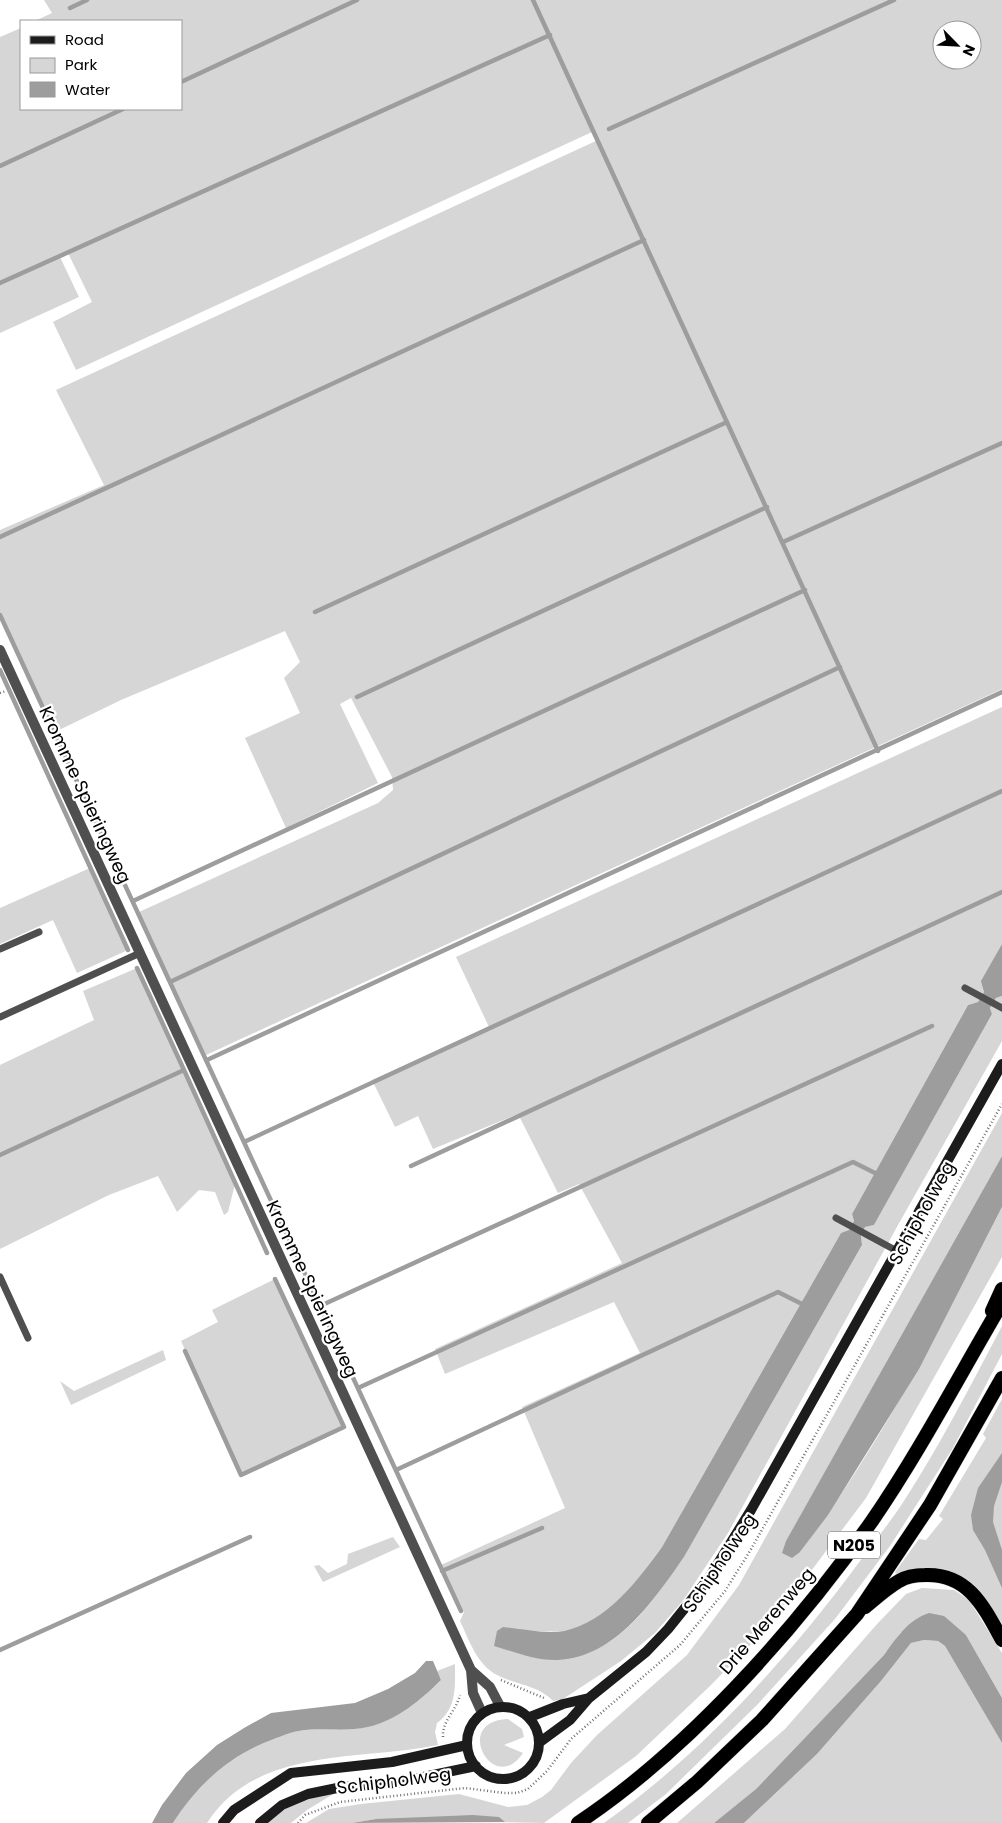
<svg xmlns="http://www.w3.org/2000/svg" width="1002" height="1823" font-family="Poppins,sans-serif">
	<rect width="100%" height="100%" fill="#fff"/>
	<!-- green -->
	<path fill="#d6d6d6" fill-rule="evenodd" d="M 44,0 L 1002,0 L 1002,689 L 206,1055 L 139,912 L 378,803 L 393,790 L 392,777 L 351,698 L 340,704 L 378,783 L 286,828 L 245,738 L 300,713 L 284,678 L 300,662 L 285,631 L 121,700 L 55,732 L 0,612 L 0,530 L 104,485 L 56,390 L 598,140 L 592,132 L 76,370 L 53,322 L 92,302 L 67,251 L 18,277 L 60,257 L 79,297 L 0,333 L 0,37 L 21,28 L 21,109 L 181,109 L 181,21 L 35,21 L 52,13 ZM 942,30 L 972,30 L 972,60 L 942,60 Z
		M 1002,707 L 1002,944 L 982,981 L 984,992 L 978,1002 L 968,1005 L 852,1214 L 854,1221 L 849,1230 L 841,1233 L 662,1547 C 637,1580 608,1624 563,1631 C 555,1632 545,1631 536,1631 L 558,1660 C 568,1658 579,1656 589,1652 C 631,1637 659,1592 684,1557 L 862,1245 L 861,1237 L 865,1227 L 874,1225 L 992,1014 L 990,1008 L 996,998 L 1002,996 L 1002,1041 L 898,1225 L 728,1533 L 682,1602 L 655,1633 L 621,1661 L 563,1699 L 553,1701 C 538,1685 516,1685 497,1675 C 477,1665 469,1640 460,1621 L 464,1612 L 441,1565 L 565,1508 L 522,1407 L 640,1353 L 614,1302 L 445,1374 L 435,1349 L 622,1263 L 579,1184 L 558,1193 L 518,1114 L 433,1149 L 418,1116 L 395,1127 L 372,1080 L 489,1027 L 456,957 Z
		M 90,868 L 128,950 L 77,973 L 53,920 L 0,944 L 0,908 Z
		M 137,968 L 235,1184 L 228,1212 L 224,1215 L 215,1192 L 199,1190 L 177,1212 L 158,1176 L 109,1195 L 0,1249 L 0,1065 L 94,1020 L 83,991 Z
		M 1002,1113 L 1002,1156 L 801,1515 L 800,1552 C 881,1445 941,1326 1002,1207 L 1002,1257 L 866,1498 L 799,1587 L 761,1634 L 710,1686 L 636,1756 L 544,1823 L 376,1819 L 352,1823 L 306,1823 L 329,1809 L 361,1804 L 459,1794 L 508,1807 L 527,1805 L 542,1797 L 551,1790 L 571,1763 L 597,1735 L 687,1655 L 739,1585 Z
		M 275,1279 L 344,1427 L 241,1475 L 181,1341 L 218,1322 L 212,1310 Z
		M 1002,1326 L 1002,1354 L 953,1448 L 890,1546 L 835,1619 L 758,1704 L 666,1794 L 628,1823 L 604,1823 C 700,1755 787,1660 857,1565 C 872,1545 888,1525 902,1504 C 939,1447 970,1387 1002,1326 Z
		M 163,1350 L 166,1360 L 71,1405 L 60,1381 L 74,1391 Z
		M 1002,1399 L 1002,1624 C 975,1578 951,1557 896,1574 L 895,1572 L 919,1539 L 926,1540 L 943,1519 L 939,1516 L 986,1438 L 983,1434 Z
		M 393,1537 L 400,1547 L 323,1582 L 314,1566 L 319,1565 L 328,1573 L 347,1564 L 348,1554 Z
		M 922,1588 L 954,1590 L 969,1600 L 1002,1653 L 1002,1698 L 966,1635 L 901,1632 L 884,1655 L 756,1789 L 714,1823 L 677,1823 L 785,1729 L 878,1623 L 906,1594 Z
		M 924,1640 L 938,1641 L 945,1646 L 1002,1743 L 1002,1823 L 744,1823 L 817,1754 L 881,1681 L 911,1643 Z
		M 455,1664 C 455,1688 457,1708 437,1723 L 435,1732 L 438,1745 C 361,1761 256,1746 207,1823 L 173,1823 C 198,1784 230,1755 274,1739 C 282,1736 291,1732 299,1731 C 322,1727 346,1731 368,1727 C 395,1721 422,1699 441,1680 L 437,1671 Z
		M 508,1719 L 522,1729 L 524,1737 L 504,1745 L 523,1753 C 494,1797 451,1721 508,1719 Z
		M 335,1793 L 307,1810 L 291,1823 L 265,1823 L 295,1802 Z"/>
	<!-- water -->
	<path fill="#9d9d9d" d="M 1002,944 L 1002,996 L 996,998 L 990,1008 L 992,1014 L 874,1225 L 865,1227 L 861,1236 L 862,1245 L 684,1557 C 654,1600 616,1657 558,1660 C 536,1661 515,1652 494,1646 L 497,1631 L 503,1627 C 522,1629 545,1634 564,1631 C 608,1621 637,1581 662,1547 L 841,1233 L 849,1230 L 854,1221 L 852,1214 L 968,1005 L 978,1002 L 984,992 L 981,981 Z
		M 1002,1156 L 1002,1207 L 919,1369 L 828,1515 L 800,1552 L 792,1558 L 782,1553 L 786,1541 Z
		M 1002,1453 L 1002,1482 L 994,1506 L 993,1522 L 1002,1550 L 1002,1588 L 985,1550 L 973,1530 L 971,1515 L 978,1488 Z
		M 929,1613 L 944,1616 L 966,1635 L 1002,1698 L 1002,1743 L 945,1646 L 938,1641 L 924,1640 L 911,1643 L 881,1681 L 817,1754 L 744,1823 L 714,1823 L 756,1789 L 884,1655 C 897,1637 908,1620 929,1613 Z
		M 426,1661 L 433,1661 L 441,1680 C 422,1699 396,1721 368,1727 C 346,1732 322,1727 299,1731 C 291,1732 282,1736 274,1739 C 230,1755 198,1784 173,1823 L 152,1823 L 162,1805 L 186,1773 L 217,1745 L 244,1728 L 271,1713 L 355,1703 L 388,1689 L 415,1673 Z
		M 473,1815 L 499,1817 L 505,1822 L 352,1823 L 376,1819 Z"/>
	<g fill="none" stroke-linecap="round" stroke-linejoin="round">
		<!-- stream -->
		<path stroke="#9d9d9d" stroke-width="4.5" d="M 533,0 L 878,751
			M 70,8 L 87,0
			M 181,82 L 357,0
			M 609,129 L 894,0
			M 0,166 L 123,109
			M 0,283 L 550,35
			M 0,537 L 644,240
			M 783,542 L 1002,443
			M 315,612 L 727,422
			M 0,615 L 461,1611
			M 0,670 L 128,950
			M 357,697 L 767,507
			M 133,901 L 805,590
			M 170,982 L 840,667
			M 207,1060 L 1002,692
			M 184,1070 L 267,1253
			M 244,1142 L 1002,791
			M 0,1155 L 184,1070 L 137,968
			M 411,1166 L 1002,892
			M 320,1306 L 932,1026
			M 185,1351 L 241,1475 L 344,1427 L 275,1279
			M 358,1388 L 853,1162 L 875,1173
			M 396,1470 L 778,1292 L 802,1304
			M 442,1571 L 542,1528
			M 0,1650 L 250,1537"/>
		<defs>
			<path id="trunk" d="M 992,1311 L 1002,1289
				M 865,1607 C 876,1598 887,1588 899,1581 C 907,1576 916,1575 925,1575 C 968,1573 984,1607 1002,1640
				M 578,1823 C 688,1750 796,1629 872,1521 C 920,1451 959,1376 1002,1303
				M 648,1823 L 697,1782 L 762,1720 L 857,1614 L 930,1505 L 1002,1378"/>
		</defs>
		<!-- trunk casing -->
		<use href="#trunk" stroke="#dbdbdb" stroke-width="15"/>
		<!-- path -->
		<path stroke="#717171" stroke-width="2.5" stroke-dasharray="1 2.5" stroke-linecap="butt" d="M 0,693 L 6,691
			M 501,1680 L 544,1698
			M 443,1737 C 442,1721 456,1711 460,1695
			M 298,1823 L 305,1815 L 340,1802 L 465,1788 L 504,1793 L 517,1793 L 528,1789 L 547,1771 L 571,1739 L 680,1645 L 725,1591 L 750,1551 L 1002,1104"/>
		<!-- service -->
		<path stroke="#4f4f4f" stroke-width="7" d="M 0,949 L 39,932
			M 965,988 L 1002,1008
			M 0,1017 L 140,953
			M 836,1218 L 897,1251
			M 0,1277 L 28,1338"/>
		<!-- tertiary -->
		<path stroke="#4f4f4f" stroke-width="10" d="M 0,650 L 471,1670 L 473,1693 L 482,1713
			M 471,1670 L 490,1687 L 500,1706"/>
		<!-- secondary -->
		<path stroke="#1c1c1c" stroke-width="10" d="M467 1743a36 36 0 1 1 72 0a36 36 0 1 1-72 0Z
			M 530,1717 L 563,1704 L 589,1698
			M 540,1742 L 570,1720 L 589,1698 L 646,1652 L 668,1629 L 709,1578 L 751,1510 L 1002,1064
			M 223,1823 L 234,1810 L 291,1773 L 392,1762 L 467,1745
			M 260,1823 L 282,1805 L 308,1794 L 342,1787 L 395,1783 L 476,1766"/>
		<!-- trunk -->
		<use href="#trunk" stroke="#000" stroke-width="14"/>
	</g>
	<g text-anchor="middle" stroke-width="4.5" stroke-linejoin="round" paint-order="stroke">
		<!-- shield labels -->
		<rect fill="#fff" stroke="#4c4c4c" stroke-width="1" x="828" y="1531.5" width="52" height="27" rx="4"/>
		<g font-size="16" font-weight="bold" fill="#000">
			<text x="854" y="1551">N205</text>
		</g>
		<!-- street labels -->
		<g font-size="18" fill="#000" stroke="#fff">
			<text transform="translate(85 795) rotate(65)" y="6">Kromme Spieringweg</text>
			<text transform="translate(922 1213) rotate(-61)" y="6">Schipholweg</text>
			<text transform="translate(312 1289) rotate(65)" y="6">Kromme Spieringweg</text>
			<text transform="translate(720 1563) rotate(-56)" y="6">Schipholweg</text>
			<text transform="translate(767 1621) rotate(-49)" y="6">Drie Merenweg</text>
			<text transform="translate(394 1781) rotate(-7)" y="6">Schipholweg</text>
		</g>
	</g>
	<!-- legend -->
	<rect x="20" y="20" width="162" height="90" fill="#ffffff" stroke="#999999"/>
	<rect x="30" y="36" width="25" height="8" fill="#1c1c1c" stroke="#999999"/>
	<text x="65" y="45" font-size="15" fill="#000000">Road</text>
	<rect x="30" y="58" width="25" height="15" fill="#d6d6d6" stroke="#999999"/>
	<text x="65" y="70" font-size="15" fill="#000000">Park</text>
	<rect x="30" y="82" width="25" height="15" fill="#9d9d9d" stroke="#999999"/>
	<text x="65" y="95" font-size="15" fill="#000000">Water</text>
	<!-- north arrow -->
	<g transform="translate(957 45) rotate(114)"><circle r="24" fill="#ffffff" stroke="#999999"/>
	<path d="M0-4L9 19L0 12L-9 19Z" fill="#000000"/>
	<text y="-8" font-size="14" font-weight="bold" text-anchor="middle" fill="#000000">N</text>
	</g>
</svg>
